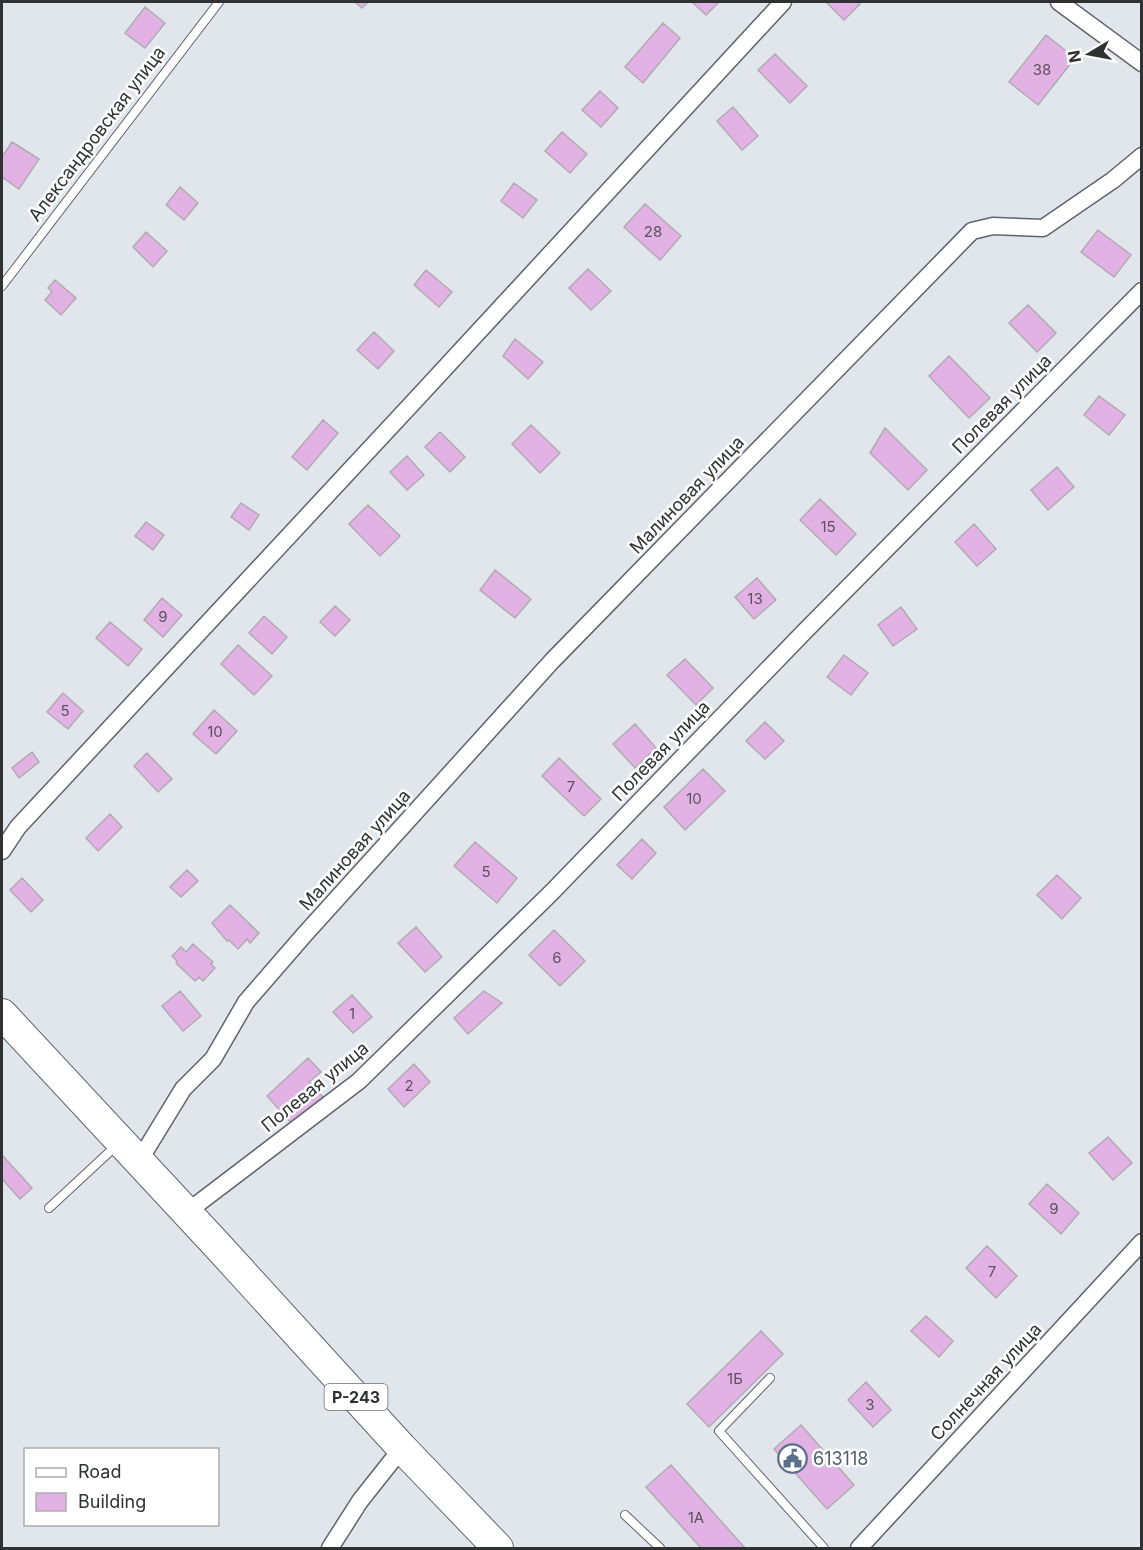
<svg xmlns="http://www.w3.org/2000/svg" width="1143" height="1550" font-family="Inter,sans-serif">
	<rect width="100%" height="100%" fill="#e1e6ed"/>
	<!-- building -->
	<path fill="#e3b2e4" stroke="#b1aab1" stroke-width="1.5" d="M 355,2 L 368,2 L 362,8 Z
		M 692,2 L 719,2 L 706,15 Z
		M 826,2 L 857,2 L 860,4 L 844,20 Z
		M 145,7 L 165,23 L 145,48 L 125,33 Z
		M 663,23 L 680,38 L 643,83 L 625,67 Z
		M 1046,35 L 1075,58 L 1038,105 L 1009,82 Z
		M 775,54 L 807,86 L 790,103 L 758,70 Z
		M 600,91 L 618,108 L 601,127 L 582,110 Z
		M 733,107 L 758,136 L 742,150 L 717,121 Z
		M 562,132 L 587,154 L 570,173 L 545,151 Z
		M 12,142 L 39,159 L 19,189 L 2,177 L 2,157 Z
		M 514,183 L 537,200 L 523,218 L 501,201 Z
		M 180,187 L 198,203 L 184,220 L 166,205 Z
		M 645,204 L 681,236 L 660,260 L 624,227 Z
		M 1098,230 L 1131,255 L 1114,277 L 1081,252 Z
		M 146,232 L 167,251 L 153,267 L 133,247 Z
		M 588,269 L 611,291 L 591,310 L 569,288 Z
		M 426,270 L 452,292 L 439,307 L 414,285 Z
		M 55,280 L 76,298 L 61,315 L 45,300 L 52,292 L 48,288 Z
		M 1028,305 L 1056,333 L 1037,352 L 1009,323 Z
		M 374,332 L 394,351 L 378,369 L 357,350 Z
		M 515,339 L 543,362 L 528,379 L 503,356 Z
		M 949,356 L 990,398 L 969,418 L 929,376 Z
		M 1099,396 L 1125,415 L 1109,435 L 1084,415 Z
		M 323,420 L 338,433 L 307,470 L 292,457 Z
		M 531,425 L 560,453 L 540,473 L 512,444 Z
		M 885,428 L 927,470 L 908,490 L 870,453 Z
		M 440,432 L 465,457 L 450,472 L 425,447 Z
		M 407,456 L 424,475 L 407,490 L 390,472 Z
		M 1057,467 L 1074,487 L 1048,510 L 1031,490 Z
		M 820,499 L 856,534 L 836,555 L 800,520 Z
		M 241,503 L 259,515 L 249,530 L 231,517 Z
		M 368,505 L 400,536 L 380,556 L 349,524 Z
		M 146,522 L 164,535 L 153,550 L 135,536 Z
		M 974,524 L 996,549 L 977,566 L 955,542 Z
		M 495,570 L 531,599 L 515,618 L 480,590 Z
		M 757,578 L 776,600 L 754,619 L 735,597 Z
		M 162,598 L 182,615 L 163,637 L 144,620 Z
		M 335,606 L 350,620 L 335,636 L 320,622 Z
		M 901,607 L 917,629 L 893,646 L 878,625 Z
		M 264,616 L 287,637 L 272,654 L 249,633 Z
		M 110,622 L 142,649 L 128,666 L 96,638 Z
		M 238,645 L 272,676 L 254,695 L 221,664 Z
		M 844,655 L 868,673 L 851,695 L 827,677 Z
		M 685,659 L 713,688 L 696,705 L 667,675 Z
		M 63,693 L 83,711 L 68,729 L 47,712 Z
		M 214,710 L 237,731 L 216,754 L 193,734 Z
		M 765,722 L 784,741 L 765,759 L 746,741 Z
		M 635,724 L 656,748 L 635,768 L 613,744 Z
		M 32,752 L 39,762 L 19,778 L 12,768 Z
		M 147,753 L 172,779 L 158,792 L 134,766 Z
		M 559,758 L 601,799 L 584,816 L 542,776 Z
		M 703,769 L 725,791 L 685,830 L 664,807 Z
		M 110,814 L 122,827 L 98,851 L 86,838 Z
		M 642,839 L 656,853 L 632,879 L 617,865 Z
		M 475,842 L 517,878 L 497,903 L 454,866 Z
		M 187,870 L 198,881 L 181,897 L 170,887 Z
		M 1057,875 L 1081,898 L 1062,919 L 1037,895 Z
		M 22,878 L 43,900 L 31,912 L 10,890 Z
		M 230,905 L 259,933 L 250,943 L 247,939 L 238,949 L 229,940 L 227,941 L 212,923 Z
		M 416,927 L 442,957 L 425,972 L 398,943 Z
		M 554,930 L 585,961 L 560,986 L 529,955 Z
		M 193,944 L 213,962 L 211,964 L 215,968 L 203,981 L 199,977 L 195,981 L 176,963 L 177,961 L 172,956 L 181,947 L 186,952 Z
		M 180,991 L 201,1016 L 183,1031 L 162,1006 Z
		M 484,991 L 502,1003 L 468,1034 L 454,1018 Z
		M 352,995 L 372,1017 L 353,1033 L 333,1012 Z
		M 308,1058 L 321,1072 L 309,1082 L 323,1097 L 293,1125 L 267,1096 Z
		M 414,1064 L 430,1082 L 404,1107 L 388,1089 Z
		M 1108,1137 L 1132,1163 L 1113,1180 L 1089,1153 Z
		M 2,1155 L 32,1188 L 20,1199 L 2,1179 Z
		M 1047,1184 L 1079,1213 L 1061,1234 L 1029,1204 Z
		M 987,1246 L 1017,1276 L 996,1298 L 966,1268 Z
		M 926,1316 L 953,1341 L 939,1357 L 911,1331 Z
		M 761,1331 L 783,1354 L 709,1427 L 687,1404 Z
		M 866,1382 L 891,1410 L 873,1427 L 848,1400 Z
		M 801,1425 L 854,1485 L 827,1509 L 774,1449 Z
		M 671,1465 L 745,1548 L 701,1548 L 646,1487 Z"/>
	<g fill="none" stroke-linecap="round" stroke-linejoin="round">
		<defs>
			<path id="lane" d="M 2,286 L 219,2
				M 49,1208 L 118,1144
				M 770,1378 L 719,1431 L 824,1548
				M 625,1515 L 660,1548"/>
			<path id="street" d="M 1059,2 L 1142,63
				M 2,851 L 18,827 L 420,395 L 783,2
				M 139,1161 L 183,1089 L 213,1059 L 246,1002 L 305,934 L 552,661 L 972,231 L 993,226 L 1043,228 L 1113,180 L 1142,156
				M 187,1212 L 359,1081 L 552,892 L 807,629 L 1142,291
				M 330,1548 L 360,1501 L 402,1448
				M 859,1548 L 1142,1242"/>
			<path id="highway" d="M 2,1014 L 216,1244 L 402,1448 L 498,1548"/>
		</defs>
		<!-- lane casing -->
		<use href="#lane" stroke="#5f646a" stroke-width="10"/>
		<!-- street casing -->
		<use href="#street" stroke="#5f646a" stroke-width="19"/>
		<!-- highway casing -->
		<use href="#highway" stroke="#5f646a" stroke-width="32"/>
		<!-- lane -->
		<use href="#lane" stroke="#fff" stroke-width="8"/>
		<!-- street -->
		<use href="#street" stroke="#fff" stroke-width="16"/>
		<!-- highway -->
		<use href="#highway" stroke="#fff" stroke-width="30"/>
	</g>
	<!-- icons -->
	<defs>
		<symbol id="civic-ring" viewBox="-11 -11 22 22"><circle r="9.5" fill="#fff" stroke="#5c6f8a" stroke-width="1.5"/><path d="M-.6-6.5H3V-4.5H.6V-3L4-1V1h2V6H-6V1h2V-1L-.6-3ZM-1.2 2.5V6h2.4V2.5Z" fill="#5c6f8a"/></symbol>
	</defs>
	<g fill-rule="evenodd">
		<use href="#civic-ring" x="776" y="1442" width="33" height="33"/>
	</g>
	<g text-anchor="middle" stroke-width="5" stroke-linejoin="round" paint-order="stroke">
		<!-- number labels -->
		<g font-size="15" fill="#5c515f">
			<text x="1042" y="75">38</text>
			<text x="653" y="237">28</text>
			<text x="828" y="532">15</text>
			<text x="755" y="604">13</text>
			<text x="163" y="622">9</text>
			<text x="65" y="716">5</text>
			<text x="215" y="737">10</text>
			<text x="571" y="792">7</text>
			<text x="694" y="804">10</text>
			<text x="486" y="877">5</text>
			<text x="557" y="963">6</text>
			<text x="352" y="1019">1</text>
			<text x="409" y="1091">2</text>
			<text x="1054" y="1214">9</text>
			<text x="992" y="1277">7</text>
			<text x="735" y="1384">1Б</text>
			<text x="870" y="1410">3</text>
			<text x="696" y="1523">1А</text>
		</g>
		<!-- shield labels -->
		<rect fill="#fff" stroke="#6d6f70" stroke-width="1.5" x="324.5" y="1384" width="63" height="26" rx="4.5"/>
		<g font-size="16" font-weight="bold" fill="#2f3133">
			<text x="356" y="1403">Р-243</text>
		</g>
		<!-- street labels -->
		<g font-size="18" fill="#2f3133" stroke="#fff">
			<text transform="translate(97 134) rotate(-53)" y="6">Александровская улица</text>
			<text transform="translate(1002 404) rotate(-45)" y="6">Полевая улица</text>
			<text transform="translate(687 495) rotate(-46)" y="6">Малиновая улица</text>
			<text transform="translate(661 751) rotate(-46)" y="6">Полевая улица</text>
			<text transform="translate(355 850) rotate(-48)" y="6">Малиновая улица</text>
			<text transform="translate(315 1087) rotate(-39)" y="6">Полевая улица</text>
			<text transform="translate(986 1382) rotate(-47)" y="6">Солнечная улица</text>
		</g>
		<!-- service labels -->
		<g font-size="18" fill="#4e5e75" stroke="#fff" text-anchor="start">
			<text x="813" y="1465">613118</text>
		</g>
	</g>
	<!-- border -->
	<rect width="1143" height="1550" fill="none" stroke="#2f3133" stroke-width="6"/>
	<!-- legend -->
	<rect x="24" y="1448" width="195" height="78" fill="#ffffff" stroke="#acadad" stroke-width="1.5"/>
	<rect x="36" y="1468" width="30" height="9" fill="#ffffff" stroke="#acadad" stroke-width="1.5"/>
	<text x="78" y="1478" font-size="18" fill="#2f3133">Road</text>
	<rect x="36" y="1493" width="30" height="18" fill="#e3b2e4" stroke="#acadad" stroke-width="1.5"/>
	<text x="78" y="1508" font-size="18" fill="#2f3133">Building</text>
	<!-- north arrow -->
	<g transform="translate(1089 54) rotate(260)" stroke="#ffffff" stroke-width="4.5" paint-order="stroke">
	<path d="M0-4.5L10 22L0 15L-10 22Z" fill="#2f3133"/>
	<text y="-9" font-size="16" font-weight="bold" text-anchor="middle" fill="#2f3133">N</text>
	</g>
</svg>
